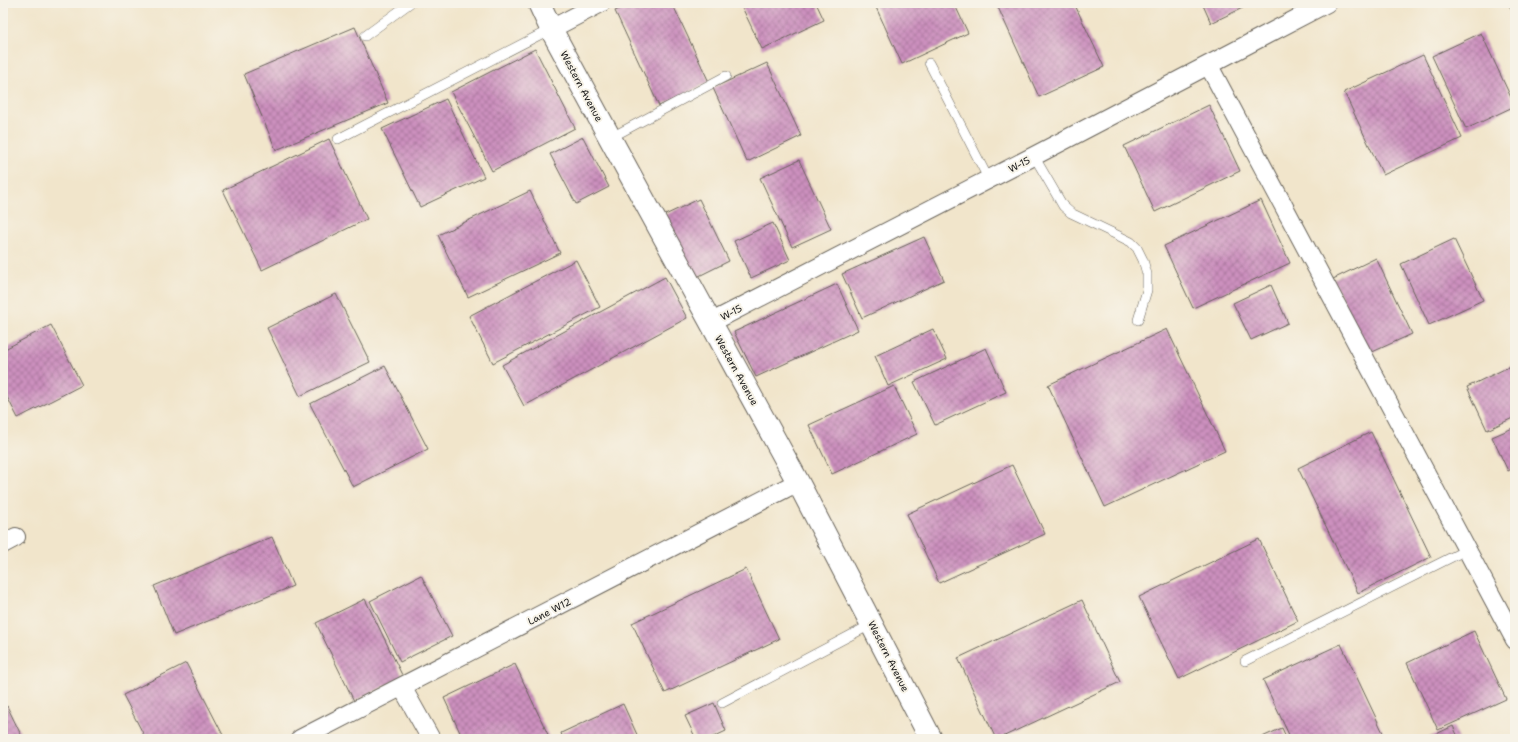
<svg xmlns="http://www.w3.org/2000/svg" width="1518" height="742" font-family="'Shantell Sans',sans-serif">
	<defs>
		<pattern id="building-cross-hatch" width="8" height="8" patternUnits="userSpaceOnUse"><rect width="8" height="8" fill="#cc90be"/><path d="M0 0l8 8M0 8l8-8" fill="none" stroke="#a5759a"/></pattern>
	</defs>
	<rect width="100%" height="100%" fill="#f7f3e8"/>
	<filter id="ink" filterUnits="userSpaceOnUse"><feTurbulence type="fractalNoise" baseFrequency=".025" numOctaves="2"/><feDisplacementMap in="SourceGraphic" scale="8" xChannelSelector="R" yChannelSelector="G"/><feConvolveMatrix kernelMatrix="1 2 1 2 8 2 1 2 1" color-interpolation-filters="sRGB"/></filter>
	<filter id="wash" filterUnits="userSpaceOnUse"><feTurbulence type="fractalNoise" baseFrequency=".012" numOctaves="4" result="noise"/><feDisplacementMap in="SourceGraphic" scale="16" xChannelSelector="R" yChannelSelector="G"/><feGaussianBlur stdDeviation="0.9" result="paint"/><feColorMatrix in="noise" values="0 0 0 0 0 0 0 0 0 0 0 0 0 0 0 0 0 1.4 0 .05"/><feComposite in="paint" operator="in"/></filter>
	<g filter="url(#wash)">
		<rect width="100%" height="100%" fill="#f1e5cb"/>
		<g id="blocks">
			<!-- building -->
			<path fill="url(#building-cross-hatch)" d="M 632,3 L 672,3 L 709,82 L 659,106 L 615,11 Z
				M 740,3 L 816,3 L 824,20 L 762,49 Z
				M 874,3 L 954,3 L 968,33 L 902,64 Z
				M 996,3 L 1074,3 L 1104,67 L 1039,97 Z
				M 1202,3 L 1253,3 L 1211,23 Z
				M 1508,3 L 1515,3 L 1515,17 Z
				M 355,27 L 388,103 L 276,150 L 244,74 Z
				M 1481,33 L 1515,106 L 1466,129 L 1432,56 Z
				M 535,49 L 575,128 L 492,171 L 451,92 Z
				M 1423,55 L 1462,138 L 1383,175 L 1344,92 Z
				M 767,63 L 801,136 L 747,162 L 713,88 Z
				M 446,99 L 484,177 L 420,207 L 382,129 Z
				M 1209,105 L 1240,171 L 1155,212 L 1124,146 Z
				M 583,137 L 609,187 L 576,204 L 550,154 Z
				M 329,139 L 367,219 L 262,270 L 223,190 Z
				M 799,160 L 831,229 L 792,247 L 760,178 Z
				M 530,191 L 560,253 L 468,297 L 438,235 Z
				M 699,199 L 729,261 L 693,279 L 663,216 Z
				M 1261,200 L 1290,263 L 1193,308 L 1164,246 Z
				M 773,223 L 790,260 L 751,278 L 734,241 Z
				M 924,237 L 944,280 L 862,318 L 842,274 Z
				M 1454,239 L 1483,300 L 1429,325 L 1401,264 Z
				M 1376,258 L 1412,334 L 1368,354 L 1333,279 Z
				M 576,260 L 600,307 L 493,363 L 469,316 Z
				M 665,277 L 687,318 L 524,406 L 502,365 Z
				M 837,284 L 858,330 L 756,377 L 734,332 Z
				M 1271,285 L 1288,323 L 1251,340 L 1233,303 Z
				M 336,294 L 370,362 L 300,396 L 267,328 Z
				M 51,325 L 82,385 L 18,418 L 3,389 L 3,350 Z
				M 933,329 L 947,359 L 888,386 L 875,356 Z
				M 1167,329 L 1225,451 L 1105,507 L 1048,385 Z
				M 986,348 L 1006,392 L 935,425 L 914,382 Z
				M 1515,364 L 1515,417 L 1487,430 L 1467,387 Z
				M 385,366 L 428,449 L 353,487 L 310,404 Z
				M 894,386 L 917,434 L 832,474 L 809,425 Z
				M 1515,427 L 1515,467 L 1508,471 L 1492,437 Z
				M 1371,432 L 1431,557 L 1358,593 L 1298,468 Z
				M 1012,465 L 1045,534 L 939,583 L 907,514 Z
				M 272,537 L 293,586 L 174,635 L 154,586 Z
				M 1259,539 L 1298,621 L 1179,679 L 1139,597 Z
				M 746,569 L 779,639 L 665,693 L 632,623 Z
				M 421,575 L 452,636 L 400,662 L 370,601 Z
				M 365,599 L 403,677 L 354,701 L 316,623 Z
				M 1082,600 L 1120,682 L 998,739 L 996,739 L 958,658 Z
				M 1474,631 L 1506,699 L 1438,730 L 1407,663 Z
				M 1341,644 L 1386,739 L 1291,739 L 1263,680 Z
				M 186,663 L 225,739 L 146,739 L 123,695 Z
				M 515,664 L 550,739 L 463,739 L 444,698 Z
				M 714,703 L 726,731 L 709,739 L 696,739 L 685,716 Z
				M 623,704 L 639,739 L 563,739 L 561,733 Z
				M 7,706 L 23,739 L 3,739 L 3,708 Z
				M 1453,726 L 1459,739 L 1426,739 Z
				M 1282,728 L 1287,739 L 1258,739 Z"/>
		</g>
	</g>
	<g filter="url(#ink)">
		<use href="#blocks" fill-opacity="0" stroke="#676259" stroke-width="1"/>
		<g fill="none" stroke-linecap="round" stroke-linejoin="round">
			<defs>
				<path id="lane" d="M 365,36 L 410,3
					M 929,63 L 989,180
					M 610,138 L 726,76
					M 338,139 L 551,29
					M 1034,156 L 1063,206 L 1071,213 L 1117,235 L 1131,242 L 1137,248 L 1143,260 L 1147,274 L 1147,290 L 1138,320
					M 1245,661 L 1466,550
					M 722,703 L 872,624"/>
				<path id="street" d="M 551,29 L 601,3
					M 1209,66 L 1515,640
					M 710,323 L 1034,156 L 1327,3
					M 3,544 L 16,537
					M 402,687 L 431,739
					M 300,739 L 798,482"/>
				<path id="secondary" d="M 539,3 L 551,29 L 610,138 L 798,482 L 931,739"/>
			</defs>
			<!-- lane casing -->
			<use href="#lane" stroke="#676259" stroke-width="10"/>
			<!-- street casing -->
			<use href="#street" stroke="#676259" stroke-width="20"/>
			<!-- secondary casing -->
			<use href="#secondary" stroke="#676259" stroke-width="24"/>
			<!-- lane -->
			<use href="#lane" stroke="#fff" stroke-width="9"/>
			<!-- street -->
			<use href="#street" stroke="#fff" stroke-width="18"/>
			<!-- secondary -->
			<use href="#secondary" stroke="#fff" stroke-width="22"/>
		</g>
	</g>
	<g text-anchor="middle" stroke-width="4" stroke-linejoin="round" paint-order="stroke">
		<!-- street labels -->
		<g font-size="10" fill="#1c1c1c" stroke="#f7f3e8">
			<text transform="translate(582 86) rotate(62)" y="4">Western Avenue</text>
			<text transform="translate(1019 164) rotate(-27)" y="4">W-15</text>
			<text transform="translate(731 312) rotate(-27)" y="4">W-15</text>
			<text transform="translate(737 370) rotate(61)" y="4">Western Avenue</text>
			<text transform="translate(549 611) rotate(-27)" y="4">Lane W12</text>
			<text transform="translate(889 656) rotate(63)" y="4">Western Avenue</text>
		</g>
	</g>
	<!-- margin -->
	<rect width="1518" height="742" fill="none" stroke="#f7f3e8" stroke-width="16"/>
</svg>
